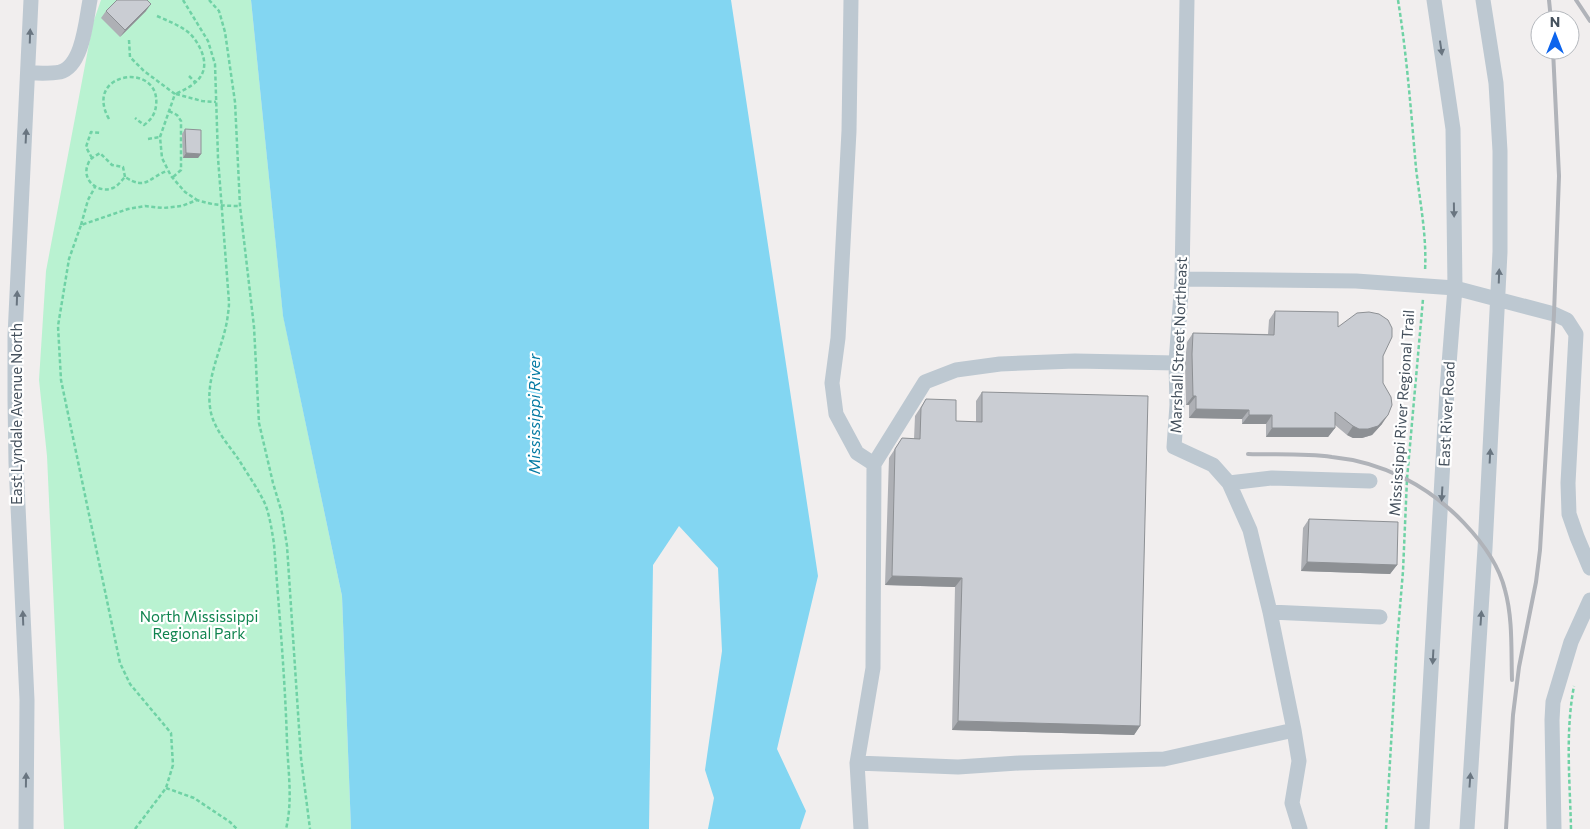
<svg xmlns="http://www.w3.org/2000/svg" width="1590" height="829" font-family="Commissioner,sans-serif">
	<rect width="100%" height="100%" fill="#f1eeee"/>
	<!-- green -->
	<path fill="#b9f2d1" d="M 101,0 L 251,0 L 283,315 L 342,596 L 351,829 L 64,829 L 47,456 L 39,380 L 46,271 L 93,23 Z"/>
	<!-- water -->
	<path fill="#83d6f2" d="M 251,0 L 731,0 L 818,576 L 777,749 L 806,811 L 800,829 L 708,829 L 714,798 L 705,770 L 722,651 L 718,568 L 679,526 L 653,565 L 649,829 L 351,829 L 342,596 L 283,316 Z"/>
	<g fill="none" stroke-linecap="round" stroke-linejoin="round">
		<!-- path -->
		<path stroke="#6fd2a5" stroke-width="2.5" stroke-dasharray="4 2.5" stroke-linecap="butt" d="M 183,0 L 208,41 L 215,64 L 218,158 L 229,302 C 229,308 228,314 227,321 C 222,349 206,377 210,407 C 212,427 228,444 239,460 C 248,475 259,490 266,506 C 270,518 272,531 274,544 C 279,610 285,676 287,742 C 288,771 293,800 286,829
			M 209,0 L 219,11 L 225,32 L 235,102 L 240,206 L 254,327 L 259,423 L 273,483 L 282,513 L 287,546 L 301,758 L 310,829
			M 1398,0 C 1407,56 1411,112 1416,168 C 1420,203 1427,236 1425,271
			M 157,16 C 168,21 179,25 188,32 C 193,36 197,42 200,48 C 212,73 197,85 175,94
			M 129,40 L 130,57 L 144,71 L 175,94 L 160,137 L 162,158 L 171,176 L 185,192 L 197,200
			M 189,76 L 195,82
			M 176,94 L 202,101 L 216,102
			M 169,111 L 177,115 L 181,121 L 181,170 L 172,178
			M 109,119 C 82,71 162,61 156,106 C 155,114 151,120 144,125 L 135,118
			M 148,139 L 160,137
			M 92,158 L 86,147 L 91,132 L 101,133
			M 125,177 L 123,167 L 112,165 L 100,153 C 95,156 90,158 88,164 C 81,180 98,194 113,188 C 118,186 121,181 125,177 C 147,191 149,177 167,171
			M 81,225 L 88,200 L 95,187
			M 166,788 L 194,798 L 230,822 L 237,829
			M 135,829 L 166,788 L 173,765 L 171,733 L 130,684 L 120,663 L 61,380 L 58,326 L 69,259 L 81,225 L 128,209 L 145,206 L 163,208 L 182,206 L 197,200 C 212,205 225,206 240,206
			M 1386,829 L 1397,643 L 1403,571 L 1407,479 L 1423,299
			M 1571,829 C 1570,782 1565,733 1574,686"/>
		<!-- minor -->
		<path stroke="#bdc8d1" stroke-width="15" d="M 851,0 L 849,131 L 838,338 L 832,383 L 836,414 L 857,453 L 874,464
			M 1187,0 L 1182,279 L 1176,363 L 1177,405 L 1174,447 L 1213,465 L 1229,483 L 1250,530 L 1270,612 L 1294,730 L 1299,761 L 1292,803 L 1300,829
			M 29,73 C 39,73 50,74 60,72 C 83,66 86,20 90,0
			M 1182,279 L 1356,281 L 1455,288 L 1554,314 L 1567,320 L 1576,334 L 1568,483 L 1569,514 L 1577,537 L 1590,568
			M 1229,483 L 1272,478 L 1370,481
			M 1270,612 L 1380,617
			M 857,763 L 958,767 L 1019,763 L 1164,759 L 1294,730
			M 26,829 L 27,700 L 16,463 L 15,400 L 15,336 L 31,0
			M 861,829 L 857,763 L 873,668 L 874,464 L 925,382 L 956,370 L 1000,364 L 1075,361 L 1176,363
			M 1422,829 L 1447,390 L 1455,288 L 1453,129 L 1434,0
			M 1467,829 L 1485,548 L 1500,252 L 1500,151 L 1496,83 L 1483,0
			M 1554,829 L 1552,720 L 1553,702 L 1571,642 L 1590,600"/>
		<!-- rail -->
		<path stroke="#b0b3b9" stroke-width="4" d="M 1549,0 L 1551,20
			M 1576,0 L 1590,21
			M 1248,454 C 1276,455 1304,453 1332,457 C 1383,462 1429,486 1464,523 C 1482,542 1499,565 1505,590 C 1513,619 1511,651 1512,680
			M 1506,829 L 1513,715 L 1519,667 L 1536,582 L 1540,550 L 1554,314 L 1559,176 L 1553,50"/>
	</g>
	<!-- wall -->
	<path fill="#aeb0b5" d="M 106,11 L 146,11 L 120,37 L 101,18 Z
		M 185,129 L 201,154 L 198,158 L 183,158 L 182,134 Z
		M 1275,311 L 1338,327 L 1383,356 L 1382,424 L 1372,435 L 1362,438 L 1353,438 L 1347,435 L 1335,425 L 1335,428 L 1328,437 L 1266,437 L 1266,424 L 1242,424 L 1242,419 L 1189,418 L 1189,405 L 1186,405 L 1185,363 L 1187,342 L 1193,333 L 1268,334 L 1269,320 Z
		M 982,392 L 1140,726 L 1134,735 L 952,730 L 955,587 L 885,585 L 889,458 L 902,438 L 914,439 L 915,416 L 926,399 L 956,421 L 976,422 L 976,401 Z
		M 1309,519 L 1397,565 L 1390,574 L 1301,571 L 1303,528 Z"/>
	<!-- shaded-wall -->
	<path fill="#8d9094" d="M 151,4 L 146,11 L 120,37 L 125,30 Z
		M 186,153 L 201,154 L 198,158 L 183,158 Z
		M 1193,396 L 1196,396 L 1189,405 L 1186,405 Z
		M 1196,409 L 1249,410 L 1242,419 L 1189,418 Z
		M 1249,415 L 1272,415 L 1266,424 L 1242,424 Z
		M 1388,415 L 1382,424 L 1372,435 L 1362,438 L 1353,438 L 1347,435 L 1353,426 Z
		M 1272,428 L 1335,428 L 1328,437 L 1266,437 Z
		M 1307,562 L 1397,565 L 1390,574 L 1301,571 Z
		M 892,576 L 962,578 L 955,587 L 885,585 Z
		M 958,721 L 1140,726 L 1134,735 L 952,730 Z"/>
	<!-- building -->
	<path fill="#cacdd3" stroke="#8d9094" d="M 117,0 L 147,0 L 151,4 L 125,30 L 106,11 Z
		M 185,129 L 201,130 L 201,154 L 186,153 Z
		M 1275,311 L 1338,312 L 1338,327 L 1357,313 L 1369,312 L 1379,314 L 1388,320 L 1392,328 L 1392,337 L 1383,356 L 1383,383 L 1391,397 L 1392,405 L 1388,415 L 1378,426 L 1368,429 L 1359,429 L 1353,426 L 1335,412 L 1335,428 L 1272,428 L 1272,415 L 1249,415 L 1249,410 L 1196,409 L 1196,396 L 1193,396 L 1192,354 L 1193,333 L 1274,335 Z
		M 982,392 L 1148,396 L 1140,726 L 958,721 L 962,578 L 892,576 L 895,449 L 902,438 L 920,439 L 921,408 L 926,399 L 956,400 L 956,421 L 982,422 Z
		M 1309,519 L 1398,522 L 1397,565 L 1307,562 Z"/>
	<!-- one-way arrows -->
	<defs><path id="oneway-solid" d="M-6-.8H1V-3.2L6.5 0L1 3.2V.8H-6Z" transform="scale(1.25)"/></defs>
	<g fill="#697580">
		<use href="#oneway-solid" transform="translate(30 36) rotate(-88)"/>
		<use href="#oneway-solid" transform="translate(1441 48) rotate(82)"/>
		<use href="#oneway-solid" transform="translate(26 136) rotate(-87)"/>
		<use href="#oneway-solid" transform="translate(1454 210) rotate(89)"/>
		<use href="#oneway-solid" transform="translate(1499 276) rotate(-88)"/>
		<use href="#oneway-solid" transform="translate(17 298) rotate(-88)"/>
		<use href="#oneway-solid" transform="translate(1490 456) rotate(-87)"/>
		<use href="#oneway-solid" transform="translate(1442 494) rotate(93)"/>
		<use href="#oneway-solid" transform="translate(23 618) rotate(-92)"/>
		<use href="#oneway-solid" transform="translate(1481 618) rotate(-86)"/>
		<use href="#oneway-solid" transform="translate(1433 657) rotate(93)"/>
		<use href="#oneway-solid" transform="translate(26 780) rotate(-89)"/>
		<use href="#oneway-solid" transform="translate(1470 780) rotate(-86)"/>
	</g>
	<g text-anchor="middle" stroke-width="4.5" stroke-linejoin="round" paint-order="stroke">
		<!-- street labels -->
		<g font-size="15" fill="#45515d" stroke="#fff">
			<text transform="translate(1179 345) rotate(-88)" y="5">Marshall Street Northeast</text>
			<text transform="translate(1402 413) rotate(-86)" y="5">Mississippi River Regional Trail</text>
			<text transform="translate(17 414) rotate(-90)" y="5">East Lyndale Avenue North</text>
			<text transform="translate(1447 414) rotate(-87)" y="5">East River Road</text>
		</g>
		<!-- park labels -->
		<g font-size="15" fill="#10844f" stroke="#fff">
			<text x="199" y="622">North Mississippi<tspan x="199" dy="17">Regional Park</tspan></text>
		</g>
		<!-- water labels -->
		<g font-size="16" font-style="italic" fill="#047aa3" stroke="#fff">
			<text transform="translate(534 414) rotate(-90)" y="6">Mississippi River</text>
		</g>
	</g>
	<!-- north arrow -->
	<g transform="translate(1555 35)"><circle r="24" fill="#ffffff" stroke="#b5b9be"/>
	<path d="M0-4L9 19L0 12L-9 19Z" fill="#0c64ed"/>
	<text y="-8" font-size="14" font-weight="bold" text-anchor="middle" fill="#45515d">N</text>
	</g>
</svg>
